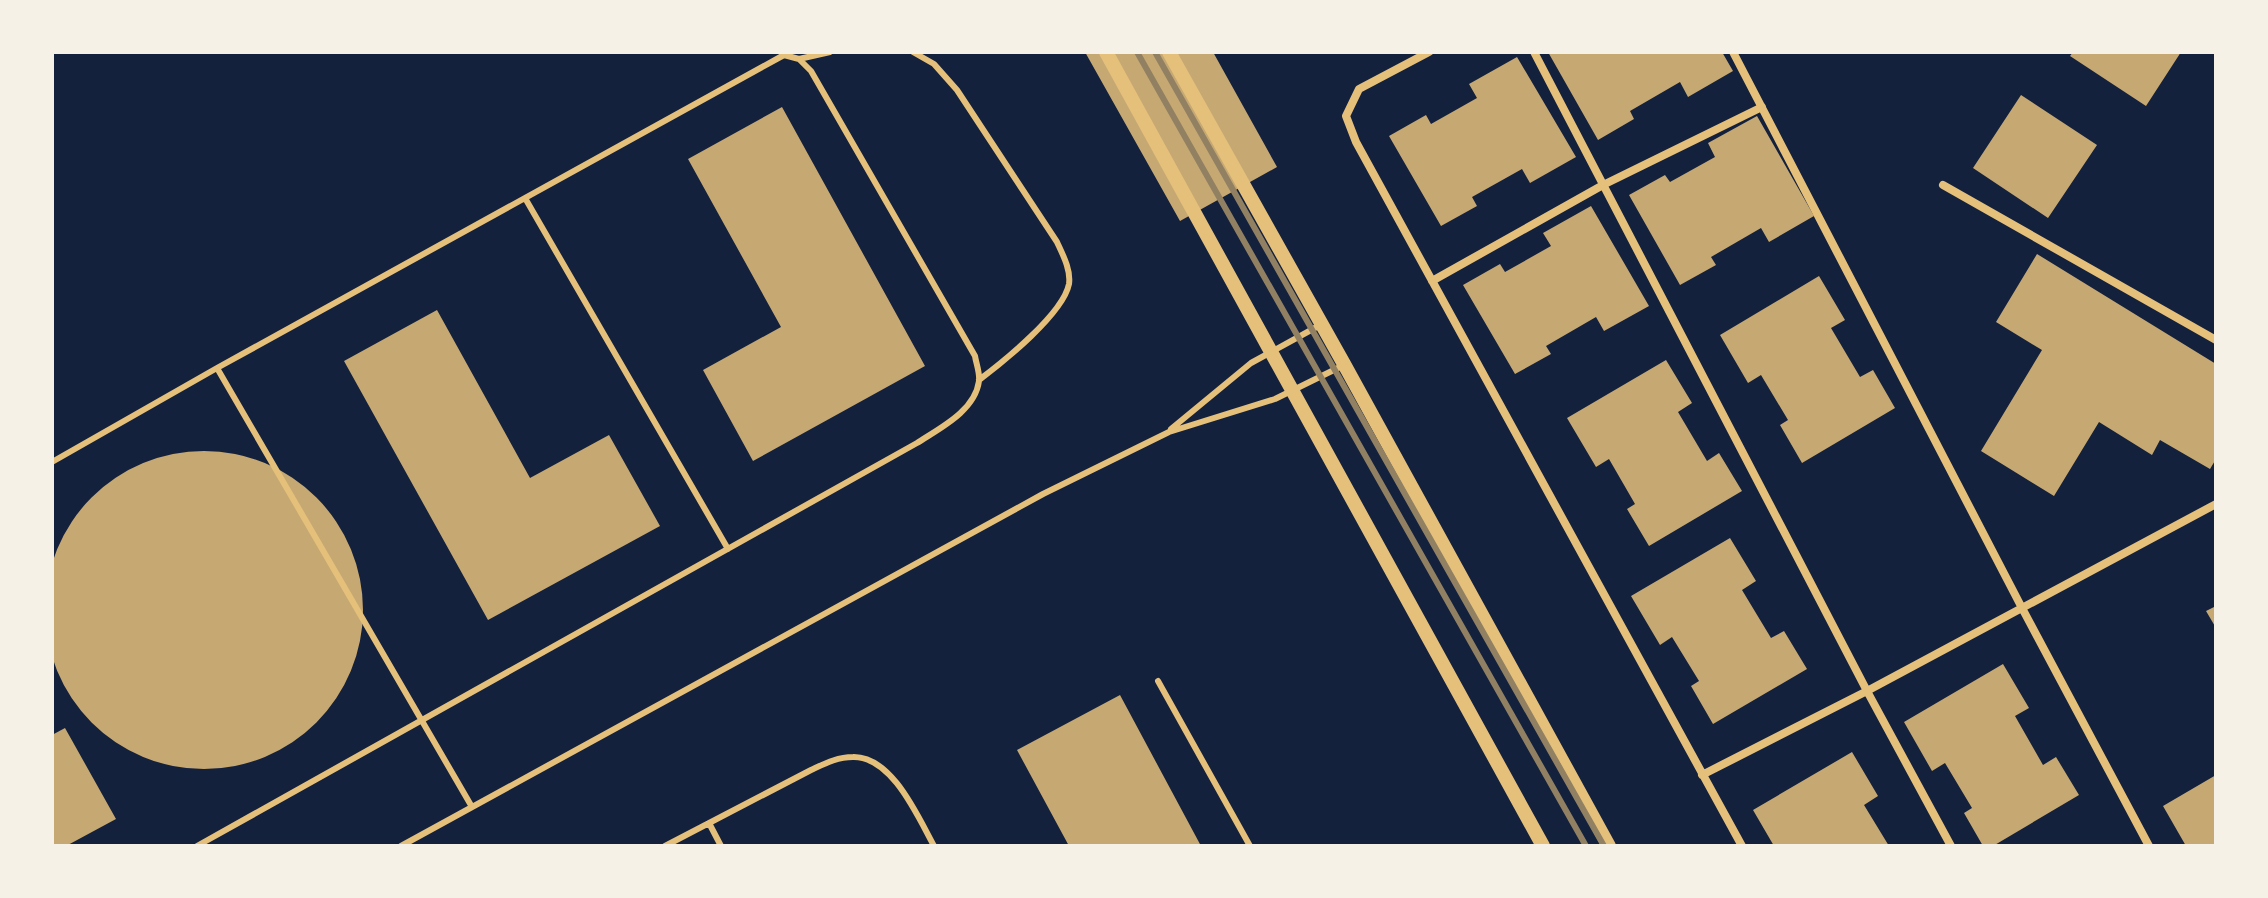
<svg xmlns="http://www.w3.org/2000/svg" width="2268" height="898" font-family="'Nunito Sans',sans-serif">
	<rect width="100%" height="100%" fill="#14213d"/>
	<!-- building -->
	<path fill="#c6a872" d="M 1085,52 L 1213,52 L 1277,167 L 1180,221 Z
		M 1548,52 L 1722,52 L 1733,71 L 1688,97 L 1680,82 L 1630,111 L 1634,119 L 1598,140 Z
		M 2073,52 L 2181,52 L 2146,106 L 2070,56 Z
		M 1517,57 L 1576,157 L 1530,183 L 1522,169 L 1472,197 L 1477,206 L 1441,226 L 1389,136 L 1426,115 L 1431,124 L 1477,98 L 1469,84 Z
		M 2021,95 L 2097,145 L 2048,218 L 1973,168 Z
		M 782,107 L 925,366 L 753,461 L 703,370 L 781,327 L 688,159 Z
		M 1757,116 L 1814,216 L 1769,242 L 1761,228 L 1711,257 L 1716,265 L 1680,285 L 1629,195 L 1665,175 L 1670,182 L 1715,157 L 1708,143 Z
		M 1591,206 L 1649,306 L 1604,331 L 1596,317 L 1546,346 L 1551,354 L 1515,374 L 1463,285 L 1500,264 L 1505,272 L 1551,246 L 1543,233 Z
		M 2037,254 L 2216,364 L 2216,459 L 2210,469 L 2160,440 L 2152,455 L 2099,422 L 2054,496 L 1981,451 L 2042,350 L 1996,322 Z
		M 1819,276 L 1845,320 L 1831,328 L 1860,377 L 1873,370 L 1895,408 L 1802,463 L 1780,425 L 1788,420 L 1761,375 L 1748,383 L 1720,335 Z
		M 437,310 L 530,478 L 609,435 L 660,526 L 488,620 L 344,361 Z
		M 1666,360 L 1692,403 L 1678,412 L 1707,461 L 1719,453 L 1742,491 L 1649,546 L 1627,509 L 1635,504 L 1609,459 L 1596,467 L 1567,418 Z
		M45 610a159 159 0 1 1 318 0a159 159 0 1 1-318 0Z
		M 1730,538 L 1756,581 L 1742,590 L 1771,638 L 1784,631 L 1807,669 L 1713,724 L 1691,686 L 1699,681 L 1672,637 L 1660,645 L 1631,596 Z
		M 2216,606 L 2216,628 L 2206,611 Z
		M 2003,664 L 2029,708 L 2015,716 L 2043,765 L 2056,757 L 2079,795 L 1993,846 L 1983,846 L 1964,813 L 1972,808 L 1945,763 L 1932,771 L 1904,722 Z
		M 1120,695 L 1201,846 L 1069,846 L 1017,750 Z
		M 65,728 L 116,819 L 66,846 L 52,846 L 52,735 Z
		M 1852,752 L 1878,796 L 1864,805 L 1889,846 L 1774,846 L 1753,810 Z
		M 2216,775 L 2216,846 L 2186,846 L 2163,806 Z"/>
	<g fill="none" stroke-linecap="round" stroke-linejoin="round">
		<!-- service -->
		<path stroke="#e5c07b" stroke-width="6" d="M 913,52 L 934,64 L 957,90 L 1057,242 C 1063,255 1071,270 1069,284 C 1063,314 1003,362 979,380
			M 799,59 L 830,52
			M 525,198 L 728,549
			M 217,368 L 472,807
			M 1171,429 L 1251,363 L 1322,324
			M 52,462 L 217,368 L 784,55 L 799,59 L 811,71 L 975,356 C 976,363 980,373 979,381 C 975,411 940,428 917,443 L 197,846
			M 1158,681 L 1250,846
			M 709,823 L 721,846
			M 401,846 L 1043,494 L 1169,432 L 1275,399 L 1344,365
			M 665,846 L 811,770 C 824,764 837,757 853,757 C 892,756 918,817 934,846"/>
		<!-- minor -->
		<path stroke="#e5c07b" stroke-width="8" d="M 1429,52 L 1359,89 L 1346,116 L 1356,142 L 1742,846
			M 1534,52 L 1867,691 L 1951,846
			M 1733,52 L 2022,608 L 2149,846
			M 1943,185 L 2216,340
			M 1432,281 L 1603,185 L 1762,107
			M 1702,775 L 1867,691 L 2216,504"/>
		<!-- tertiary -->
		<path stroke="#e5c07b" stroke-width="14" d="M 1106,52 L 1543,846
			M 1169,52 L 1344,364 L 1609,846"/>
		<!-- rail -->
		<path stroke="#918062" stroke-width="6" d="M 1137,52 L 1586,846
			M 1155,52 L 1604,846"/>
	</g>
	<!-- border -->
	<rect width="2268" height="898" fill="none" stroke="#f6f1e7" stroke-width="108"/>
</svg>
